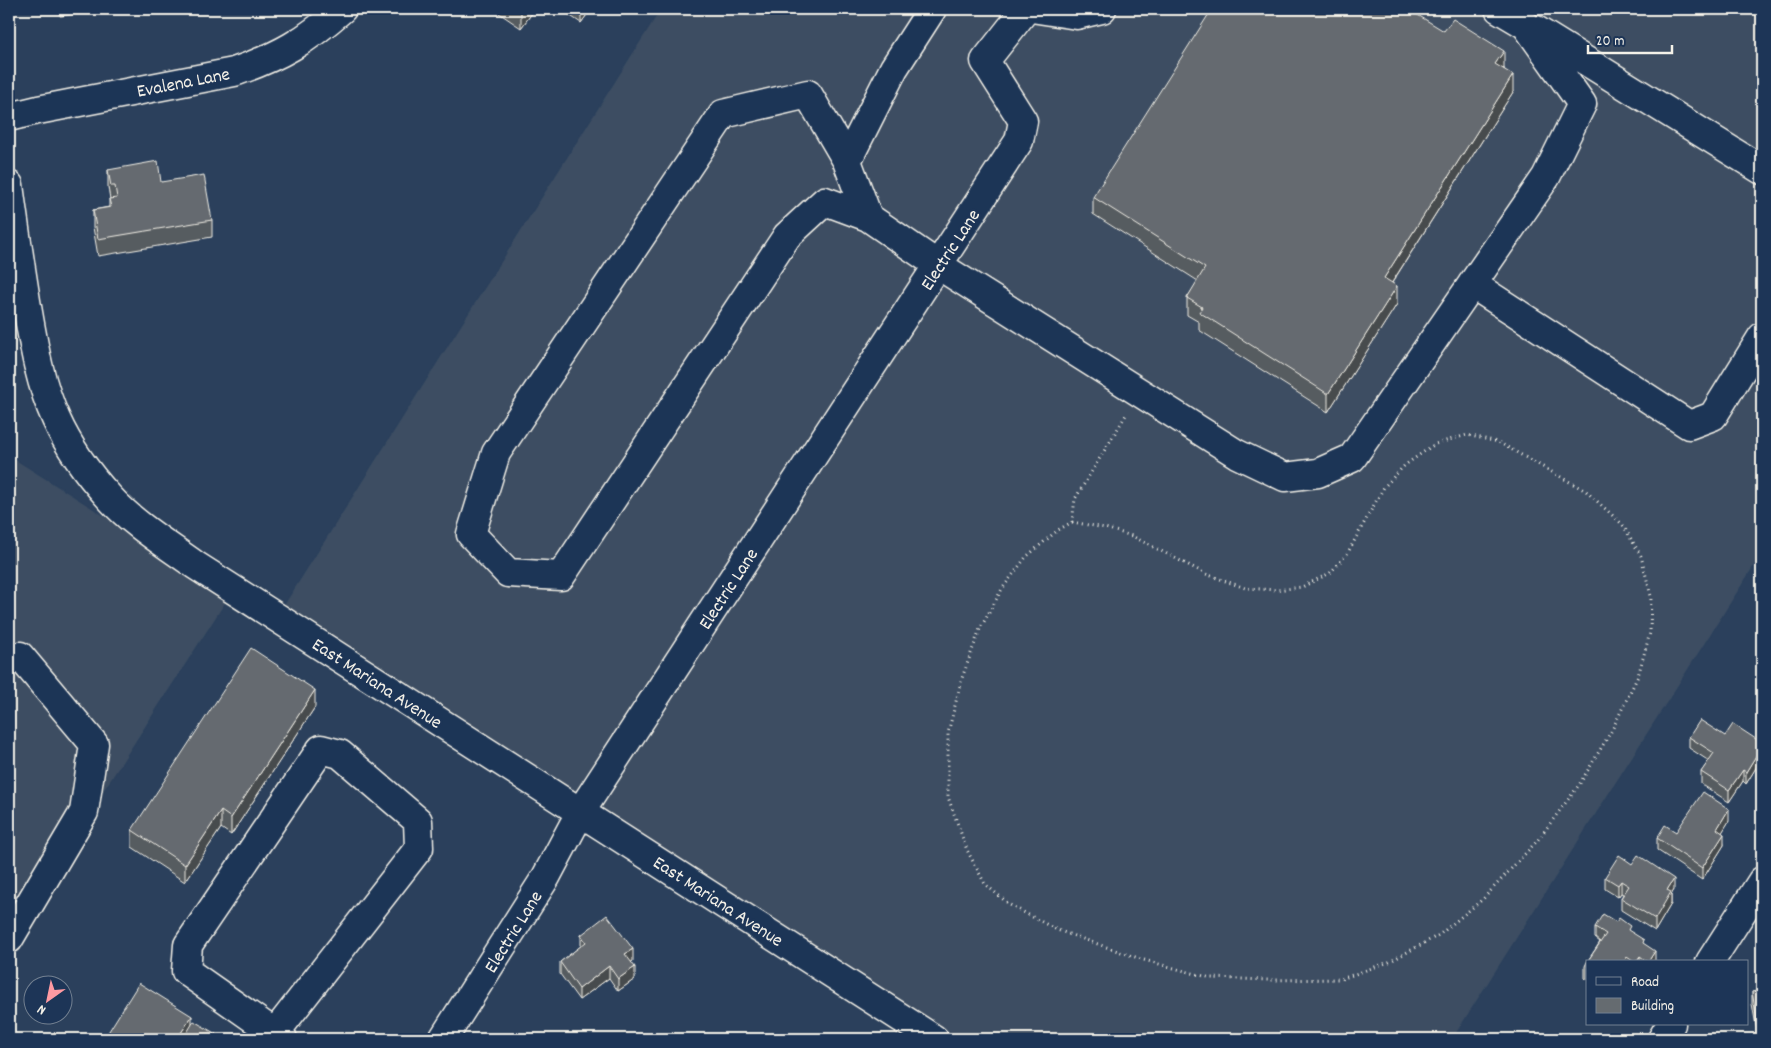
<svg xmlns="http://www.w3.org/2000/svg" width="1771" height="1048" font-family="Dekko,sans-serif">
	<rect width="100%" height="100%" fill="#2b405c"/>
	<filter id="ink" filterUnits="userSpaceOnUse"><feTurbulence type="fractalNoise" baseFrequency=".02" numOctaves="2"/><feDisplacementMap in="SourceGraphic" scale="10" xChannelSelector="R" yChannelSelector="G"/><feConvolveMatrix kernelMatrix="1 2 1 2 8 2 1 2 1" color-interpolation-filters="sRGB"/></filter>
	<g filter="url(#ink)">
		<!-- built -->
		<path fill="#3c4d62" d="M 661,9 L 1762,9 L 1762,553 L 1452,1039 L 957,1039 L 283,607 Z
			M 9,456 L 230,595 L 9,937 Z"/>
		<g fill="none" stroke-linecap="round" stroke-linejoin="round">
			<defs>
				<path id="minor" d="M 932,9 L 894,68 L 847,161 L 868,217 L 938,265 L 1237,454 L 1285,477 L 1318,473 L 1352,458 L 1546,177 L 1582,104 L 1526,25 L 1499,9
					M 1038,9 L 1077,15 L 1102,9
					M 1536,30 L 1762,170
					M 9,117 L 38,110 L 234,72 C 280,56 306,41 342,9
					M 847,161 L 808,94 L 723,114 L 496,453 L 471,534 L 508,573 L 561,576 L 787,236 L 825,201 L 868,217
					M 9,185 C 14,224 20,263 26,301 C 33,341 39,382 56,419 C 69,448 88,474 109,497 C 133,524 166,544 195,565 L 934,1039
					M 1472,284 L 1689,425 L 1713,416 L 1762,337
					M 9,939 L 84,812 L 94,744 L 20,656
					M 1710,962 L 1762,881
					M 275,1033 L 419,848 L 418,821 L 340,754 L 321,749 L 188,945 L 186,971 L 283,1039
					M 443,1039 L 546,877 L 581,811 L 1019,141 L 1023,121 L 985,61 L 1026,9
					M 1662,1039 L 1671,1024"/>
			</defs>
			<!-- minor casing -->
			<use href="#minor" stroke="#f4f1e8" stroke-width="31"/>
			<!-- path -->
			<path stroke="#f4f1e8" stroke-width="3" stroke-dasharray="1 4" stroke-linecap="butt" d="M 1072,522 L 1105,528 L 1132,536 L 1206,574 L 1245,588 L 1277,590 L 1302,587 L 1330,573 L 1347,554 L 1384,487 L 1405,465 L 1435,444 L 1467,435 L 1498,442 L 1586,491 L 1623,525 L 1641,556 L 1651,596 L 1650,633 L 1638,676 L 1612,730 L 1579,785 L 1537,841 L 1483,899 L 1439,935 L 1389,962 L 1341,979 L 1270,980 L 1211,978 L 1144,960 L 1057,930 L 1010,905 L 985,884 L 967,850 L 948,797 L 948,733 L 962,678 L 980,629 L 1002,589 L 1026,557 L 1058,530 L 1072,522 L 1075,499 L 1126,415"/>
			<!-- minor -->
			<use href="#minor" stroke="#1d3557" stroke-width="28"/>
		</g>
		<!-- wall -->
		<path fill="#575c60" stroke="#f4f1e8" d="M 59,9 L 120,9 L 60,16 Z
			M 493,9 L 535,9 L 521,28 Z
			M 560,9 L 591,9 L 581,23 Z
			M 1504,68 L 1513,92 L 1392,283 L 1397,304 L 1328,412 L 1199,330 L 1199,322 L 1187,315 L 1187,298 L 1198,281 L 1093,214 L 1093,197 Z
			M 108,170 L 161,182 L 212,220 L 212,237 L 98,256 L 93,227 L 93,210 L 109,207 L 109,199 L 110,199 L 108,187 Z
			M 315,707 L 231,835 L 221,828 L 185,882 L 132,847 L 132,830 Z
			M 1725,736 L 1762,743 L 1762,758 L 1746,784 L 1743,781 L 1729,802 L 1701,784 L 1701,772 L 1709,761 L 1689,748 L 1689,737 Z
			M 1729,821 L 1722,832 L 1724,845 L 1702,880 L 1657,850 L 1657,838 L 1676,832 Z
			M 1605,877 L 1674,890 L 1671,895 L 1671,904 L 1655,931 L 1621,910 L 1621,898 L 1623,894 L 1621,893 L 1618,897 L 1605,889 Z
			M 1595,927 L 1630,932 L 1644,944 L 1655,962 L 1587,962 L 1600,942 L 1595,938 Z
			M 581,935 L 633,961 L 631,962 L 635,979 L 618,991 L 609,978 L 579,1000 L 560,974 L 560,962 L 581,946 Z
			M 1587,962 L 1587,980 L 1585,978 L 1585,966 Z
			M 1762,990 L 1758,1036 L 1752,1004 L 1752,992 Z"/>
		<!-- shaded-wall -->
		<path fill="#474b4e" stroke="#f4f1e8" d="M 523,9 L 535,9 L 521,28 L 521,11 Z
			M 581,9 L 591,9 L 581,23 Z
			M 1504,51 L 1504,68 L 1495,81 L 1495,64 Z
			M 1513,75 L 1513,92 L 1384,295 L 1384,278 Z
			M 1397,286 L 1397,304 L 1328,412 L 1328,394 Z
			M 315,690 L 315,707 L 231,835 L 231,818 Z
			M 1762,746 L 1762,758 L 1746,784 L 1746,772 Z
			M 1743,770 L 1743,781 L 1729,802 L 1729,790 Z
			M 1729,809 L 1729,821 L 1717,841 L 1717,829 Z
			M 221,811 L 221,828 L 185,882 L 185,865 Z
			M 1724,834 L 1724,845 L 1702,880 L 1702,868 Z
			M 1674,879 L 1674,890 L 1671,895 L 1671,904 L 1655,931 L 1655,919 L 1667,890 Z
			M 1621,881 L 1621,893 L 1618,897 L 1618,885 Z
			M 633,949 L 633,961 L 625,966 L 625,954 Z
			M 1655,951 L 1655,962 L 1648,962 Z
			M 1640,956 L 1640,962 L 1636,962 Z
			M 609,966 L 609,978 L 579,1000 L 579,989 Z
			M 635,967 L 635,979 L 618,991 L 618,979 Z
			M 192,1016 L 192,1033 L 188,1039 L 177,1039 Z
			M 1762,1024 L 1762,1036 L 1758,1036 L 1758,1025 Z"/>
		<!-- building -->
		<path fill="#656b70" stroke="#f4f1e8" d="M 1212,9 L 1408,9 L 1444,31 L 1453,19 L 1504,51 L 1495,64 L 1513,75 L 1384,278 L 1397,286 L 1328,394 L 1199,312 L 1202,307 L 1187,298 L 1205,268 L 1093,197 Z
			M 158,161 L 161,182 L 204,175 L 212,220 L 98,239 L 93,210 L 111,207 L 109,199 L 117,198 L 115,186 L 111,186 L 108,170 Z
			M 251,648 L 315,690 L 231,818 L 221,811 L 185,865 L 132,830 Z
			M 1700,720 L 1725,736 L 1733,724 L 1762,743 L 1762,746 L 1746,772 L 1743,770 L 1729,790 L 1701,772 L 1714,753 L 1689,737 Z
			M 1703,792 L 1729,809 L 1717,829 L 1724,834 L 1702,868 L 1657,838 L 1665,825 L 1676,832 Z
			M 1619,855 L 1632,864 L 1638,855 L 1674,879 L 1667,890 L 1671,892 L 1655,919 L 1621,898 L 1629,886 L 1621,881 L 1618,885 L 1605,877 Z
			M 1603,914 L 1616,922 L 1619,918 L 1630,926 L 1628,930 L 1644,940 L 1643,943 L 1655,951 L 1648,962 L 1640,956 L 1636,962 L 1634,962 L 1627,957 L 1624,962 L 1587,962 L 1606,934 L 1595,927 Z
			M 607,915 L 633,949 L 625,954 L 635,967 L 618,979 L 609,966 L 579,989 L 560,962 L 586,942 L 581,935 Z
			M 139,983 L 192,1016 L 177,1039 L 104,1039 Z
			M 1762,990 L 1762,1024 L 1758,1025 L 1752,992 Z
			M 194,1021 L 216,1034 L 213,1039 L 183,1039 Z
			M 783,1035 L 790,1039 L 780,1039 Z
			M 1511,1036 L 1513,1039 L 1506,1039 Z"/>
	</g>
	<g text-anchor="middle" stroke-width="4.5" stroke-linejoin="round" paint-order="stroke">
		<!-- street labels -->
		<g font-size="19" fill="#f4f1e8" stroke="#1d3557">
			<text transform="translate(183 81) rotate(-11)" y="7">Evalena Lane</text>
			<text transform="translate(949 249) rotate(-57)" y="7">Electric Lane</text>
			<text transform="translate(727 588) rotate(-57)" y="7">Electric Lane</text>
			<text transform="translate(378 682) rotate(33)" y="7">East Mariana Avenue</text>
			<text transform="translate(719 900) rotate(33)" y="7">East Mariana Avenue</text>
			<text transform="translate(512 931) rotate(-58)" y="7">Electric Lane</text>
		</g>
	</g>
	<!-- margin -->
	<rect width="1771" height="1048" fill="none" stroke="#1d3557" stroke-width="30"/>
	<rect x="15" y="15" width="1741" height="1018" fill="none" stroke="#f4f1e8" stroke-width="2" filter="url(#ink)"/>
	<!-- legend -->
	<rect x="1586" y="960" width="162" height="65" fill="#1d3557" stroke="#738091"/>
	<rect x="1596" y="977" width="25" height="8" fill="#1d3557" stroke="#738091"/>
	<text x="1631" y="986" font-size="15" fill="#f4f1e8">Road</text>
	<rect x="1596" y="998" width="25" height="15" fill="#656b70" stroke="#738091"/>
	<text x="1631" y="1010" font-size="15" fill="#f4f1e8">Building</text>
	<!-- north arrow -->
	<g transform="translate(48 1000) rotate(213)"><circle r="24" fill="#1d3557" stroke="#738091"/>
	<path d="M0-4L9 19L0 12L-9 19Z" fill="#ff9aa2"/>
	<text y="-8" font-size="14" font-weight="bold" text-anchor="middle" fill="#f4f1e8">N</text>
	</g>
	<!-- scale -->
	<path d="M1588 45v8h84v-8" fill="none" stroke="#f4f1e8" stroke-width="2.5"/>
	<text x="1596" y="45" font-size="15" fill="#f4f1e8" stroke="#1d3557" stroke-width="4" paint-order="stroke">20 m</text>
</svg>
